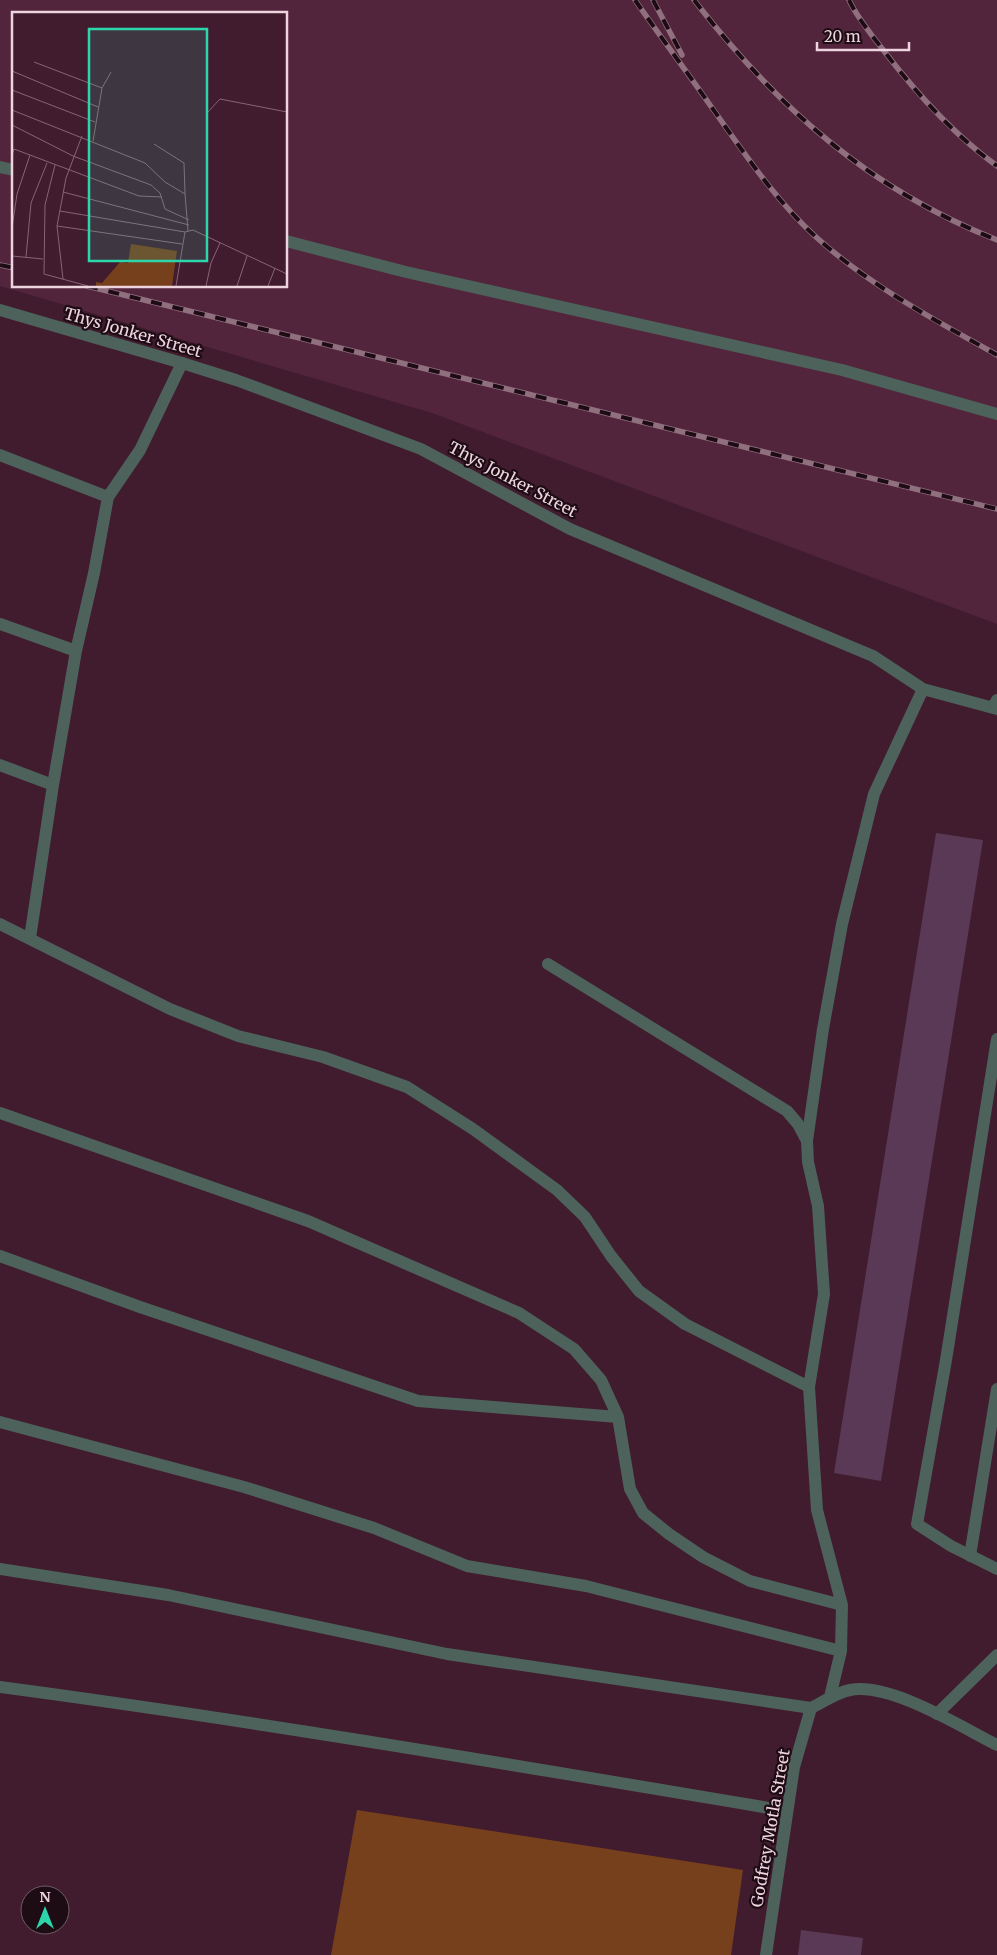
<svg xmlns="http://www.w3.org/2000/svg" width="997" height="1955" font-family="Merriweather,serif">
	<rect width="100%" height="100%" fill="#411b2e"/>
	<!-- built -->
	<path fill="#52253c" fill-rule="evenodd" d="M 0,0 L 997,0 L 997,624 L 432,413 L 0,286 ZM 14,14 L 286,14 L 286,286 L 14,286 Z"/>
	<!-- green -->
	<path fill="#77401d" d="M 357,1810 L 743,1870 L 731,1955 L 331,1955 Z"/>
	<!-- building -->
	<path fill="#5a3956" d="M 936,833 L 983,840 L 881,1481 L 834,1473 Z
		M 801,1930 L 863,1938 L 861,1955 L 798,1955 Z"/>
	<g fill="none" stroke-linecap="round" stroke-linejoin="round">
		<!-- service -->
		<path stroke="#4c625a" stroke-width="12" d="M 0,167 L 14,170
			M 286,241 L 406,272 L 842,370 L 997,414
			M 0,310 L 182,363 L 236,380 L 421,449 L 570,529 L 873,656 L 923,689 L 997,709
			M 997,1039 L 946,1360 L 917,1524 L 951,1546 L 997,1569
			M 807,1141 L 823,1029 L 842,924 L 874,794 L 923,689
			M 970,1556 L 997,1389
			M 937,1714 L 997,1655"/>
		<!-- minor -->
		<path stroke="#4c625a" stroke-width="12" d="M 0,455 L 108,497
			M 0,624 L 76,651
			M 993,707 L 997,700
			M 0,765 L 53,785
			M 0,924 L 170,1009 L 238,1036 L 323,1057 L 407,1087 L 473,1129 L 557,1190 L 585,1217 L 611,1256 L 639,1291 L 685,1324 L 809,1387 L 817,1510 L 842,1605 L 841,1651 L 830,1697
			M 30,938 L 53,785 L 76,651 L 94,573 L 108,497 L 140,450 L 182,363
			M 548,964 L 787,1111 L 798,1124 L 807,1141 L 808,1162 L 818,1206 L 824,1294 L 809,1387
			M 0,1113 L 308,1221 L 519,1313 L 574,1349 L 601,1380 L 618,1417 L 630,1489 L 643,1513 L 669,1534 L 703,1557 L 750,1581 L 842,1605
			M 0,1256 L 140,1307 L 418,1401 L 618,1417
			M 0,1422 L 244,1487 L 374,1528 L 467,1566 L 586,1586 L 841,1651
			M 0,1569 L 168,1595 L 447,1654 L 811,1708
			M 0,1687 C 263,1722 525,1767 787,1811
			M 811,1708 C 824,1702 835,1693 850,1690 C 890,1682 961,1727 997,1745
			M 766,1955 L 794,1767 L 811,1708"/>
		<defs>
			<path id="rail" d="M 635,0 C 659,35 685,69 710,105 C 743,151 774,199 816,237 C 870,286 935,320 997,355
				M 653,0 L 682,55
				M 694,0 C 777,107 869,189 997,240
				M 849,0 C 858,19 871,34 884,51 C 917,94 953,134 997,166
				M 0,265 L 14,268
				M 87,286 L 997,509"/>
		</defs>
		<!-- rail casing -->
		<use href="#rail" stroke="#906f7f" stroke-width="5.5"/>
		<!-- rail -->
		<use href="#rail" stroke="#1d0c14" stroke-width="4" stroke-dasharray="11" stroke-linecap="butt"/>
	</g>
	<g text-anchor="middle" stroke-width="4.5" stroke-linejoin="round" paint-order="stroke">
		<!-- street labels -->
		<g font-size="16" fill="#eed4df" stroke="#1d0c14">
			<text transform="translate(133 332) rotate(16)" y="6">Thys Jonker Street</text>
			<text transform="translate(513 479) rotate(28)" y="6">Thys Jonker Street</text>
			<text transform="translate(770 1828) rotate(-80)" y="6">Godfrey Motla Street</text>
		</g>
	</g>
	<!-- overview -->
	<g transform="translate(12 12)">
		<rect width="275" height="275" fill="#411b2e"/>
		<path d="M 119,232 L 165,239 L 160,274 L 84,274 L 84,270 L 90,271 L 108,250 L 116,251 Z" fill="#77401d"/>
		<path fill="none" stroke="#866575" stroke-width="1" d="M 22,50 L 90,76M 0,59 L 86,95M 0,78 L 83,110M 0,98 L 133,151 L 153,170 L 173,182 L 176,219M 195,101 L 208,87 L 275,100M 0,113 L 61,144 L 139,173 L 148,181 L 153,197 L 177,208M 81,129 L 90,76 L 99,60M 142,132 L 172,151 L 173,182M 0,143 L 2,137 L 127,184 L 150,185M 43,153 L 33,193 L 32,262 L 76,274M 51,180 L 177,213M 48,199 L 173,220 L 181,218 L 275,262M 45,214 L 170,232M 0,216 L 5,182 L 18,143M 0,244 L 31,247M 14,245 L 19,191 L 35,151M 51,267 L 45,214 L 54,166 L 70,124M 164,274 L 173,220M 194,274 L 199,251 L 208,231M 225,274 L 235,244M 256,274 L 263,256"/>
		<path fill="#2dd5ab" fill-opacity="0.15" stroke="#2dd5ab" stroke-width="2.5" d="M 77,17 L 195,17 L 195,249 L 77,249 Z"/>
		<rect width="275" height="275" fill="none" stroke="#eed4df" stroke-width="2.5"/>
	</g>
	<!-- north arrow -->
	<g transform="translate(45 1910)"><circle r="24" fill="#1d0c14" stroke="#715c65"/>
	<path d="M0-4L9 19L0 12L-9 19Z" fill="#2dd5ab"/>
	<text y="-8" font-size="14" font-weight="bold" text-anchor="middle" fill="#eed4df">N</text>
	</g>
	<!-- scale -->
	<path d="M817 42v8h92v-8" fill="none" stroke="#eed4df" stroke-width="2.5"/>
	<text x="824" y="42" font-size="15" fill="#eed4df" stroke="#1d0c14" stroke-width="4" paint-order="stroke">20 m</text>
</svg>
